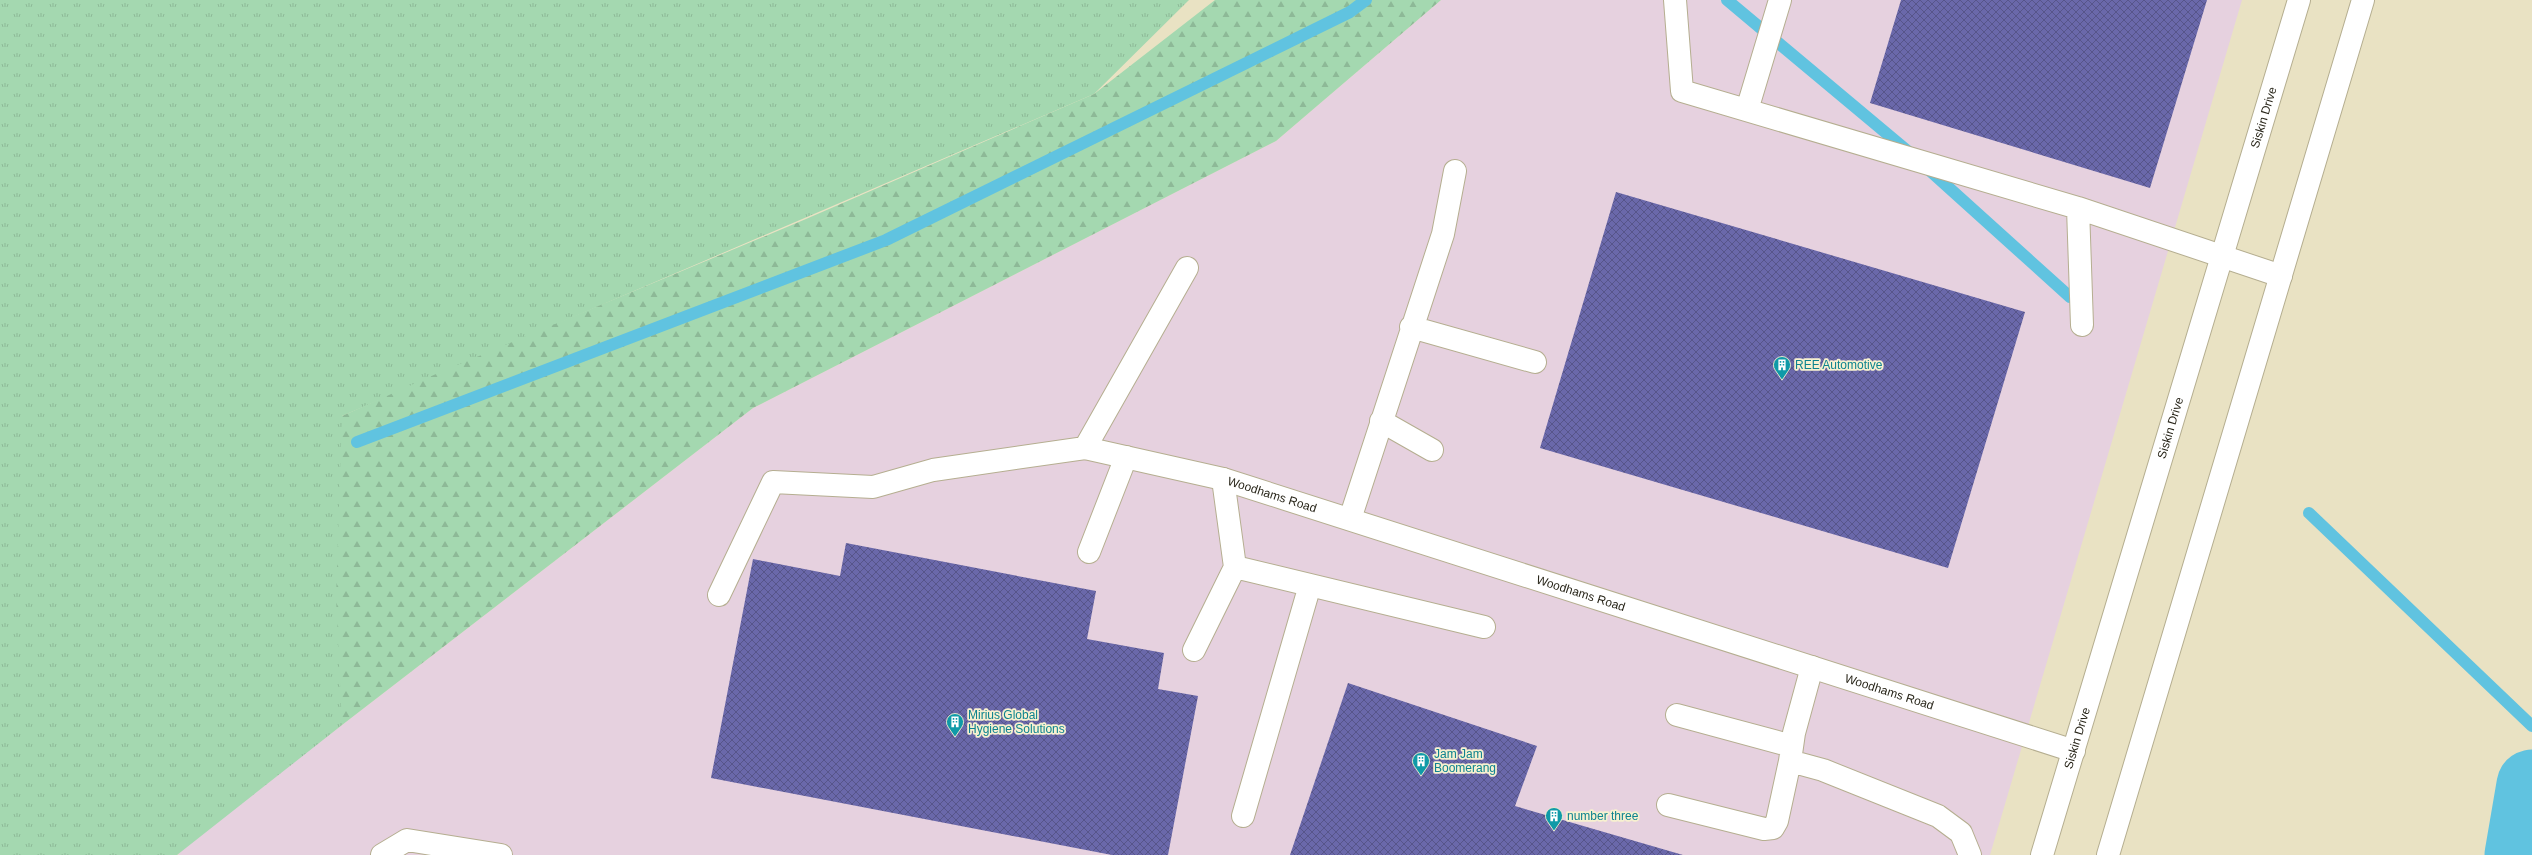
<svg xmlns="http://www.w3.org/2000/svg" width="2532" height="855" font-family="Arial,sans-serif">
	<defs>
		<pattern id="grass-tufts" width="24" height="20" patternUnits="userSpaceOnUse"><rect width="24" height="20" fill="#a4d8b0"/><path d="M3 7l-1-3M5 7V3M7 7l1-3M15 17l-1-3M17 17v-4M19 17l1-3" fill="none" stroke="#8db997"/></pattern>
		<pattern id="forest-firs" width="22" height="20" patternUnits="userSpaceOnUse"><rect width="22" height="20" fill="#a4d8b0"/><path d="M5 1l3.5 6h-7zM16 11l3.5 6h-7z" fill="#8db997"/></pattern>
		<pattern id="building-cross-hatch" width="8" height="8" patternUnits="userSpaceOnUse"><rect width="8" height="8" fill="#6a68aa"/><path d="M0 0l8 8M0 8l8-8" fill="none" stroke="#57558a"/></pattern>
	</defs>
	<rect width="100%" height="100%" fill="#e9e2c3"/>
	<!-- industrial -->
	<path fill="#e6d1df" d="M 1441,0 L 2242,0 L 1990,855 L 178,855 L 185,846 L 753,408 L 1276,141 Z"/>
	<!-- grass -->
	<path fill="url(#grass-tufts)" d="M 0,0 L 1189,0 L 1094,94 L 342,416 L 342,725 L 177,855 L 0,855 Z"/>
	<!-- forest -->
	<path fill="url(#forest-firs)" d="M 1215,0 L 1441,0 L 1276,141 L 753,408 L 342,725 L 336,598 L 342,416 L 436,374 L 806,219 L 1094,94 Z"/>
	<g fill="none" stroke-linecap="round" stroke-linejoin="round">
		<!-- stream -->
		<path stroke="#60c3e0" stroke-width="12" d="M 1727,0 L 1910,153
			M 1927,168 L 2070,297
			M 357,442 L 886,240 L 1350,12 L 1366,0
			M 2309,513 L 2532,726"/>
		<!-- river -->
		<path stroke="#60c3e0" stroke-width="71" d="M 2520,855 L 2532,785"/>
	</g>
	<!-- building -->
	<path fill="url(#building-cross-hatch)" d="M 1901,0 L 2207,0 L 2150,188 L 1870,103 Z
		M 1616,192 L 2025,312 L 1948,568 L 1540,448 Z
		M 846,543 L 1096,591 L 1087,639 L 1164,653 L 1158,689 L 1198,696 L 1168,855 L 1112,855 L 711,778 L 753,559 L 840,576 Z
		M 1348,683 L 1537,746 L 1515,806 L 1683,855 L 1290,855 Z"/>
	<g fill="none" stroke-linecap="round" stroke-linejoin="round">
		<defs>
			<path id="service" d="M 1675,0 L 1682,91 L 2078,208 L 2281,276
				M 1747,110 L 1780,0
				M 2078,208 L 2082,325
				M 1411,327 L 1535,362
				M 1381,421 L 1432,450
				M 1350,519 L 1443,234 L 1455,171
				M 1089,552 L 1126,457
				M 1235,567 L 1484,627
				M 719,595 L 773,482 L 873,487 L 933,470 L 1085,448 L 1187,268
				M 1194,650 L 1235,567 L 1223,479
				M 1812,667 L 1794,733 L 1790,761 L 1823,770 L 1938,816 L 1961,833 L 1970,855
				M 1677,715 L 1792,746
				M 1668,805 L 1764,829 L 1773,828 L 1777,821 L 1790,761
				M 1243,816 L 1310,585
				M 382,855 L 407,840 L 501,855"/>
			<g id="minor">
				<path id="s1" d="M 1085,448 L 1223,479 L 2074,751"/>
			</g>
			<g id="tertiary">
				<path id="s2" d="M 2042,855 L 2299,0"/>
				<path d="M 2108,855 L 2363,0"/>
			</g>
		</defs>
		<!-- service casing -->
		<use href="#service" stroke="#b5ae90" stroke-width="24"/>
		<!-- minor casing -->
		<use href="#minor" stroke="#b5ae90" stroke-width="24"/>
		<!-- tertiary casing -->
		<use href="#tertiary" stroke="#b5ae90" stroke-width="24"/>
		<!-- service -->
		<use href="#service" stroke="#fff" stroke-width="22"/>
		<!-- minor -->
		<use href="#minor" stroke="#fff" stroke-width="22"/>
		<!-- tertiary -->
		<use href="#tertiary" stroke="#fff" stroke-width="22"/>
	</g>
	<!-- icons -->
	<defs>
		<symbol id="building-pin" viewBox="-11 -11 22 30"><path d="M0 17L-7.5 6A9.5 9.5 0 1 1 7.5 6Z" fill="#0f9aa8" stroke="#f7f0d0"/><path d="M-4-6H4V6H1V3H-1V6H-4ZM-2.5-4.3h1.7v1.8h-1.7ZM.8-4.3h1.7v1.8H.8ZM-2.5-1h1.7V.8h-1.7ZM.8-1h1.7V.8H.8Z" fill="#fff"/></symbol>
	</defs>
	<g fill-rule="evenodd">
		<use href="#building-pin" x="1772" y="355" width="20" height="27"/>
		<use href="#building-pin" x="945" y="712" width="20" height="27"/>
		<use href="#building-pin" x="1411" y="751" width="20" height="27"/>
		<use href="#building-pin" x="1544" y="806" width="20" height="27"/>
	</g>
	<g text-anchor="middle" stroke-width="3.5" stroke-linejoin="round" paint-order="stroke">
		<!-- street labels -->
		<g font-size="12" fill="#282519" stroke="#f7f0d0">
			<text dy="4" stroke="none"><textPath href="#s2" startOffset="770">Siskin Drive</textPath></text>
			<text dy="4" stroke="none"><textPath href="#s2" startOffset="446">Siskin Drive</textPath></text>
			<text dy="4" stroke="none"><textPath href="#s1" startOffset="193">Woodhams Road</textPath></text>
			<text dy="4" stroke="none"><textPath href="#s1" startOffset="517">Woodhams Road</textPath></text>
			<text dy="4" stroke="none"><textPath href="#s1" startOffset="841">Woodhams Road</textPath></text>
			<text dy="4" stroke="none"><textPath href="#s2" startOffset="122">Siskin Drive</textPath></text>
		</g>
		<!-- culture labels -->
		<g font-size="12" fill="#0d838f" stroke="#f7f0d0" text-anchor="start">
			<text x="1795" y="369">REE Automotive</text>
			<text x="968" y="719">Mirius Global<tspan x="968" dy="14">Hygiene Solutions</tspan></text>
			<text x="1434" y="758">Jam Jam<tspan x="1434" dy="14">Boomerang</tspan></text>
			<text x="1567" y="820">number three</text>
		</g>
	</g>
</svg>
